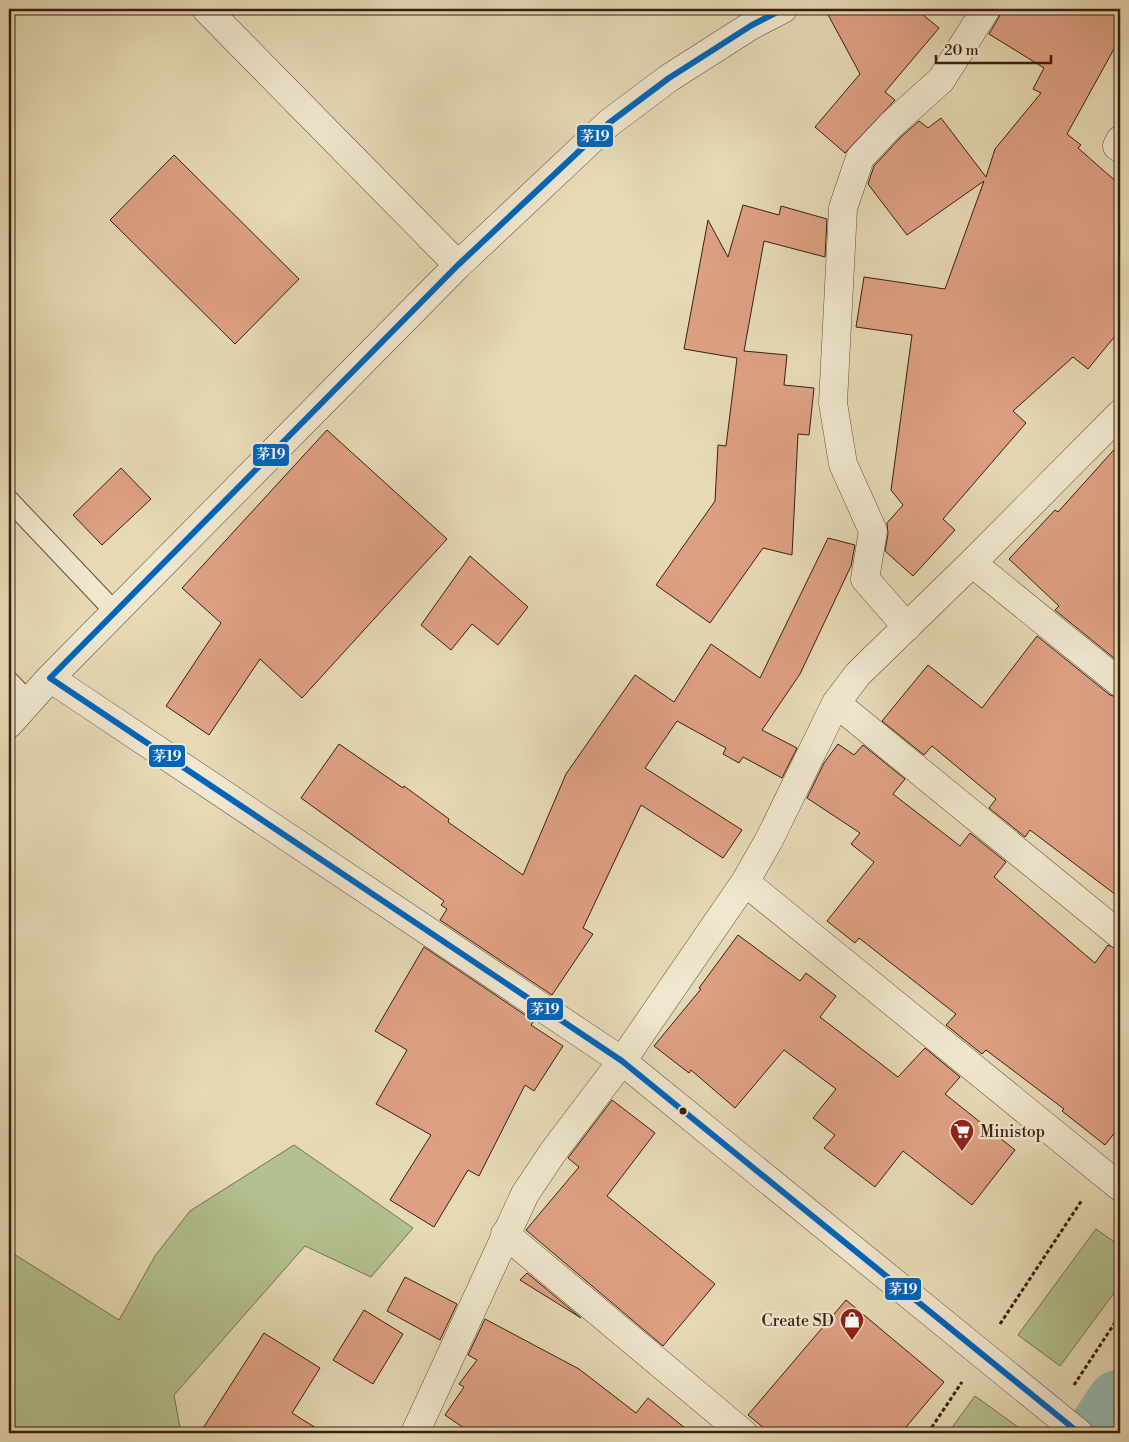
<svg xmlns="http://www.w3.org/2000/svg" width="1129" height="1442" font-family="'Libre Bodoni','Noto Serif JP',serif">
	<rect width="100%" height="100%" fill="#e6dab5"/>
	<filter id="stains"><feTurbulence type="fractalNoise" baseFrequency=".004" numOctaves="4"/><feColorMatrix values="0 0 0 0 .2 0 0 0 0 .09 0 0 0 0 .02 0 0 0 .5 -.17"/></filter>
	<radialGradient id="worn" r=".72"><stop offset=".6" stop-color="#630" stop-opacity="0"/><stop offset="1" stop-color="#630" stop-opacity=".3"/></radialGradient>
	<!-- green -->
	<path fill="#b3c08f" stroke="#766f4e" d="M 294,1145 L 413,1228 L 371,1277 L 305,1246 L 174,1395 L 181,1433 L 9,1433 L 9,1251 L 119,1320 L 155,1256 L 190,1211 Z
		M 1096,1229 L 1120,1246 L 1120,1285 L 1060,1366 L 1018,1335 Z
		M 975,1396 L 1025,1432 L 1024,1433 L 948,1433 Z"/>
	<g fill="none" stroke-linecap="round" stroke-linejoin="round">
		<!-- river -->
		<path stroke="#96bab0" stroke-width="69" d="M 1101,1433 L 1120,1404"/>
	</g>
	<!-- building -->
	<path fill="#dea083" stroke="#3a1e0e" d="M 825,9 L 916,9 L 939,28 L 885,92 L 895,100 L 845,153 L 815,127 L 860,74 Z
		M 1001,9 L 1120,9 L 1120,38 L 1067,134 L 1081,145 L 1078,148 L 1120,185 L 1120,330 L 1088,369 L 1073,357 L 1013,411 L 1026,423 L 943,519 L 955,530 L 913,576 L 885,551 L 888,534 L 887,523 L 903,505 L 891,490 L 912,335 L 856,327 L 864,277 L 945,289 L 984,181 L 907,235 L 868,184 L 874,166 L 902,136 L 919,121 L 928,128 L 941,118 L 986,177 L 995,149 L 1041,93 L 1033,89 L 1044,68 L 989,34 L 999,17 Z
		M 174,155 L 299,279 L 235,344 L 110,220 Z
		M 743,205 L 779,215 L 781,206 L 827,219 L 825,257 L 764,241 L 744,351 L 787,355 L 784,385 L 814,388 L 809,435 L 798,434 L 792,555 L 763,548 L 710,623 L 656,585 L 715,501 L 718,445 L 726,446 L 737,358 L 684,349 L 708,220 L 728,257 Z
		M 327,430 L 447,539 L 302,698 L 260,659 L 209,735 L 166,706 L 221,623 L 182,588 Z
		M 1120,443 L 1120,663 L 1055,610 L 1059,606 L 1009,559 L 1055,510 L 1058,512 Z
		M 121,468 L 151,499 L 102,545 L 73,515 Z
		M 828,538 L 855,545 L 851,566 L 800,674 L 762,730 L 797,748 L 782,778 L 743,757 L 739,763 L 723,754 L 726,748 L 677,721 L 645,768 L 742,830 L 723,858 L 641,805 L 583,928 L 593,934 L 552,995 L 440,920 L 447,909 L 441,905 L 444,901 L 301,798 L 339,744 L 403,788 L 404,786 L 449,819 L 448,822 L 523,875 L 566,774 L 635,675 L 674,702 L 711,644 L 760,678 Z
		M 470,556 L 528,607 L 498,645 L 472,624 L 451,650 L 421,625 Z
		M 1037,636 L 1110,695 L 1120,698 L 1120,898 L 1030,830 L 1025,837 L 989,808 L 996,799 L 932,746 L 924,755 L 882,721 L 928,665 L 982,708 Z
		M 838,744 L 854,755 L 863,745 L 905,779 L 893,794 L 960,846 L 970,833 L 1006,862 L 994,877 L 1095,963 L 1108,945 L 1120,950 L 1120,1126 L 1105,1145 L 1062,1111 L 1064,1109 L 986,1050 L 982,1054 L 946,1025 L 956,1014 L 859,938 L 855,943 L 827,921 L 874,862 L 851,844 L 860,833 L 807,798 L 824,763 Z
		M 738,935 L 800,981 L 806,973 L 836,996 L 820,1017 L 898,1077 L 925,1048 L 960,1077 L 945,1094 L 1015,1150 L 972,1205 L 903,1151 L 875,1187 L 824,1148 L 835,1135 L 813,1118 L 836,1089 L 784,1050 L 735,1108 L 691,1070 L 689,1073 L 654,1046 L 701,989 L 699,988 Z
		M 424,947 L 534,1021 L 531,1025 L 563,1046 L 534,1091 L 525,1085 L 479,1176 L 468,1170 L 434,1227 L 390,1200 L 431,1135 L 376,1104 L 407,1050 L 375,1031 Z
		M 612,1100 L 655,1133 L 607,1196 L 715,1284 L 663,1346 L 526,1230 L 579,1167 L 568,1158 Z
		M 527,1273 L 581,1318 L 520,1280 Z
		M 405,1277 L 457,1304 L 440,1340 L 387,1311 Z
		M 846,1300 L 944,1382 L 901,1433 L 770,1433 L 748,1415 Z
		M 364,1310 L 403,1334 L 373,1384 L 333,1360 Z
		M 485,1319 L 579,1369 L 636,1413 L 648,1398 L 691,1433 L 471,1433 L 445,1415 L 464,1387 L 459,1384 L 477,1360 L 468,1355 Z
		M 264,1333 L 320,1368 L 292,1413 L 324,1433 L 200,1433 Z"/>
	<g fill="none" stroke-linecap="round" stroke-linejoin="round">
		<defs>
			<path id="service" d="M 9,500 L 115,612
				M 9,681 L 29,702"/>
			<path id="minor" d="M 206,9 L 458,265
				M 1120,140 L 1117,146 L 1120,148
				M 972,563 L 1120,683
				M 907,627 L 865,579 L 873,531 L 843,464 L 833,403 L 843,208 L 860,158 L 891,125 L 941,80 L 986,9
				M 836,703 L 1120,935
				M 745,882 L 1120,1187
				M 505,1234 L 743,1433
				M 415,1433 L 525,1194 L 553,1152 L 622,1061 L 745,882 L 769,840 L 836,703 L 858,674 L 972,563 L 1120,414"/>
			<path id="tertiary" d="M 50,678 L 622,1061 L 1079,1433
				M 9,724 L 50,678 L 458,265 L 609,123 L 669,78 L 752,25 L 783,9"/>
		</defs>
		<!-- service casing -->
		<use href="#service" stroke="#654d38" stroke-width="21"/>
		<!-- minor casing -->
		<use href="#minor" stroke="#654d38" stroke-width="29"/>
		<!-- tertiary casing -->
		<use href="#tertiary" stroke="#654d38" stroke-width="29"/>
		<!-- path -->
		<path stroke="#3a1e0e" stroke-width="3" stroke-dasharray="4 2.5" stroke-linecap="butt" d="M 1000,1324 L 1082,1200
			M 1074,1385 L 1120,1315
			M 928,1433 L 962,1382"/>
		<!-- service -->
		<use href="#service" stroke="#efe7cf" stroke-width="19"/>
		<!-- minor -->
		<use href="#minor" stroke="#efe7cf" stroke-width="28"/>
		<!-- tertiary -->
		<use href="#tertiary" stroke="#efe7cf" stroke-width="28"/>
		<defs>
			<path id="bus-1" d="M 783,9 L 752,25 L 669,78 L 609,123 L 458,265 L 50,678 L 622,1061 L 1079,1433"/>
		</defs>
		<!-- bus-1 casing -->
		<use href="#bus-1" stroke="#efe7cf" stroke-width="10"/>
		<!-- bus-1 -->
		<use href="#bus-1" stroke="#0065bd" stroke-width="6"/>
	</g>
	<!-- icons -->
	<defs>
		<symbol id="supermarket-pin" viewBox="-11 -11 22 30"><path d="M0 17L-7.5 6A9.5 9.5 0 1 1 7.5 6Z" fill="#8f2418" stroke="#efe7cf"/><path d="M-6-5.5h2.5l.6 2H6L4.5 2H-2.5L-4.4-4H-6ZM-1.5 3.2a1.3 1.3 0 1 0 .1 0ZM3 3.2a1.3 1.3 0 1 0 .1 0Z" fill="#fff"/></symbol>
		<symbol id="shop-pin" viewBox="-11 -11 22 30"><path d="M0 17L-7.5 6A9.5 9.5 0 1 1 7.5 6Z" fill="#8f2418" stroke="#efe7cf"/><path d="M-5-2.5h2.3a2.7 3.5 0 0 1 5.4 0H5L5.5 6h-11ZM-1.5-2.5h3a1.5 2.3 0 0 0-3 0Z" fill="#fff"/></symbol>
	</defs>
	<g fill-rule="evenodd">
		<use href="#supermarket-pin" x="948" y="1117" width="28" height="38"/>
		<use href="#shop-pin" x="838" y="1306" width="28" height="38"/>
	</g>
	<!-- markers -->
	<circle fill="#3a1e0e" stroke="#efe7cf" stroke-width="2" cx="683" cy="1111" r="4.5"/>
	<g text-anchor="middle" stroke-width="4.5" stroke-linejoin="round" paint-order="stroke">
		<!-- poi labels -->
		<g font-size="16" fill="#3a1e0e" stroke="#efe7cf" text-anchor="start">
			<text x="980" y="1137">Ministop</text>
			<text x="834" y="1326" text-anchor="end">Create SD</text>
		</g>
	</g>
	<g stroke="#efe7cf" stroke-width="2">
		<rect x="576" y="124" width="38" height="24" rx="5" fill="#0065bd"/>
		<rect x="252" y="443" width="38" height="24" rx="5" fill="#0065bd"/>
		<rect x="148" y="744" width="38" height="24" rx="5" fill="#0065bd"/>
		<rect x="526" y="997" width="38" height="24" rx="5" fill="#0065bd"/>
		<rect x="884" y="1277" width="38" height="24" rx="5" fill="#0065bd"/>
	</g>
	<g font-size="14" text-anchor="middle" font-weight="bold" fill="#fff">
		<text x="595" y="141">茅19</text>
		<text x="271" y="459">茅19</text>
		<text x="167" y="761">茅19</text>
		<text x="545" y="1014">茅19</text>
		<text x="903" y="1294">茅19</text>
	</g>
	<!-- margin -->
	<rect width="1129" height="1442" fill="none" stroke="#e6dab5" stroke-width="30"/>
	<rect x="10" y="10" width="1109" height="1422" fill="none" stroke="#3a1e0e" stroke-width="2.5"/>
	<rect x="15" y="15" width="1099" height="1412" fill="none" stroke="#3a1e0e"/>
	<!-- scale -->
	<path d="M936 55v8h115v-8" fill="none" stroke="#3a1e0e" stroke-width="2.5"/>
	<text x="944" y="55" font-size="15" fill="#3a1e0e" stroke="#efe7cf" stroke-width="4" paint-order="stroke">20 m</text>
	<rect width="100%" height="100%" filter="url(#stains)"/>
	<rect width="100%" height="100%" fill="url(#worn)"/>
</svg>
